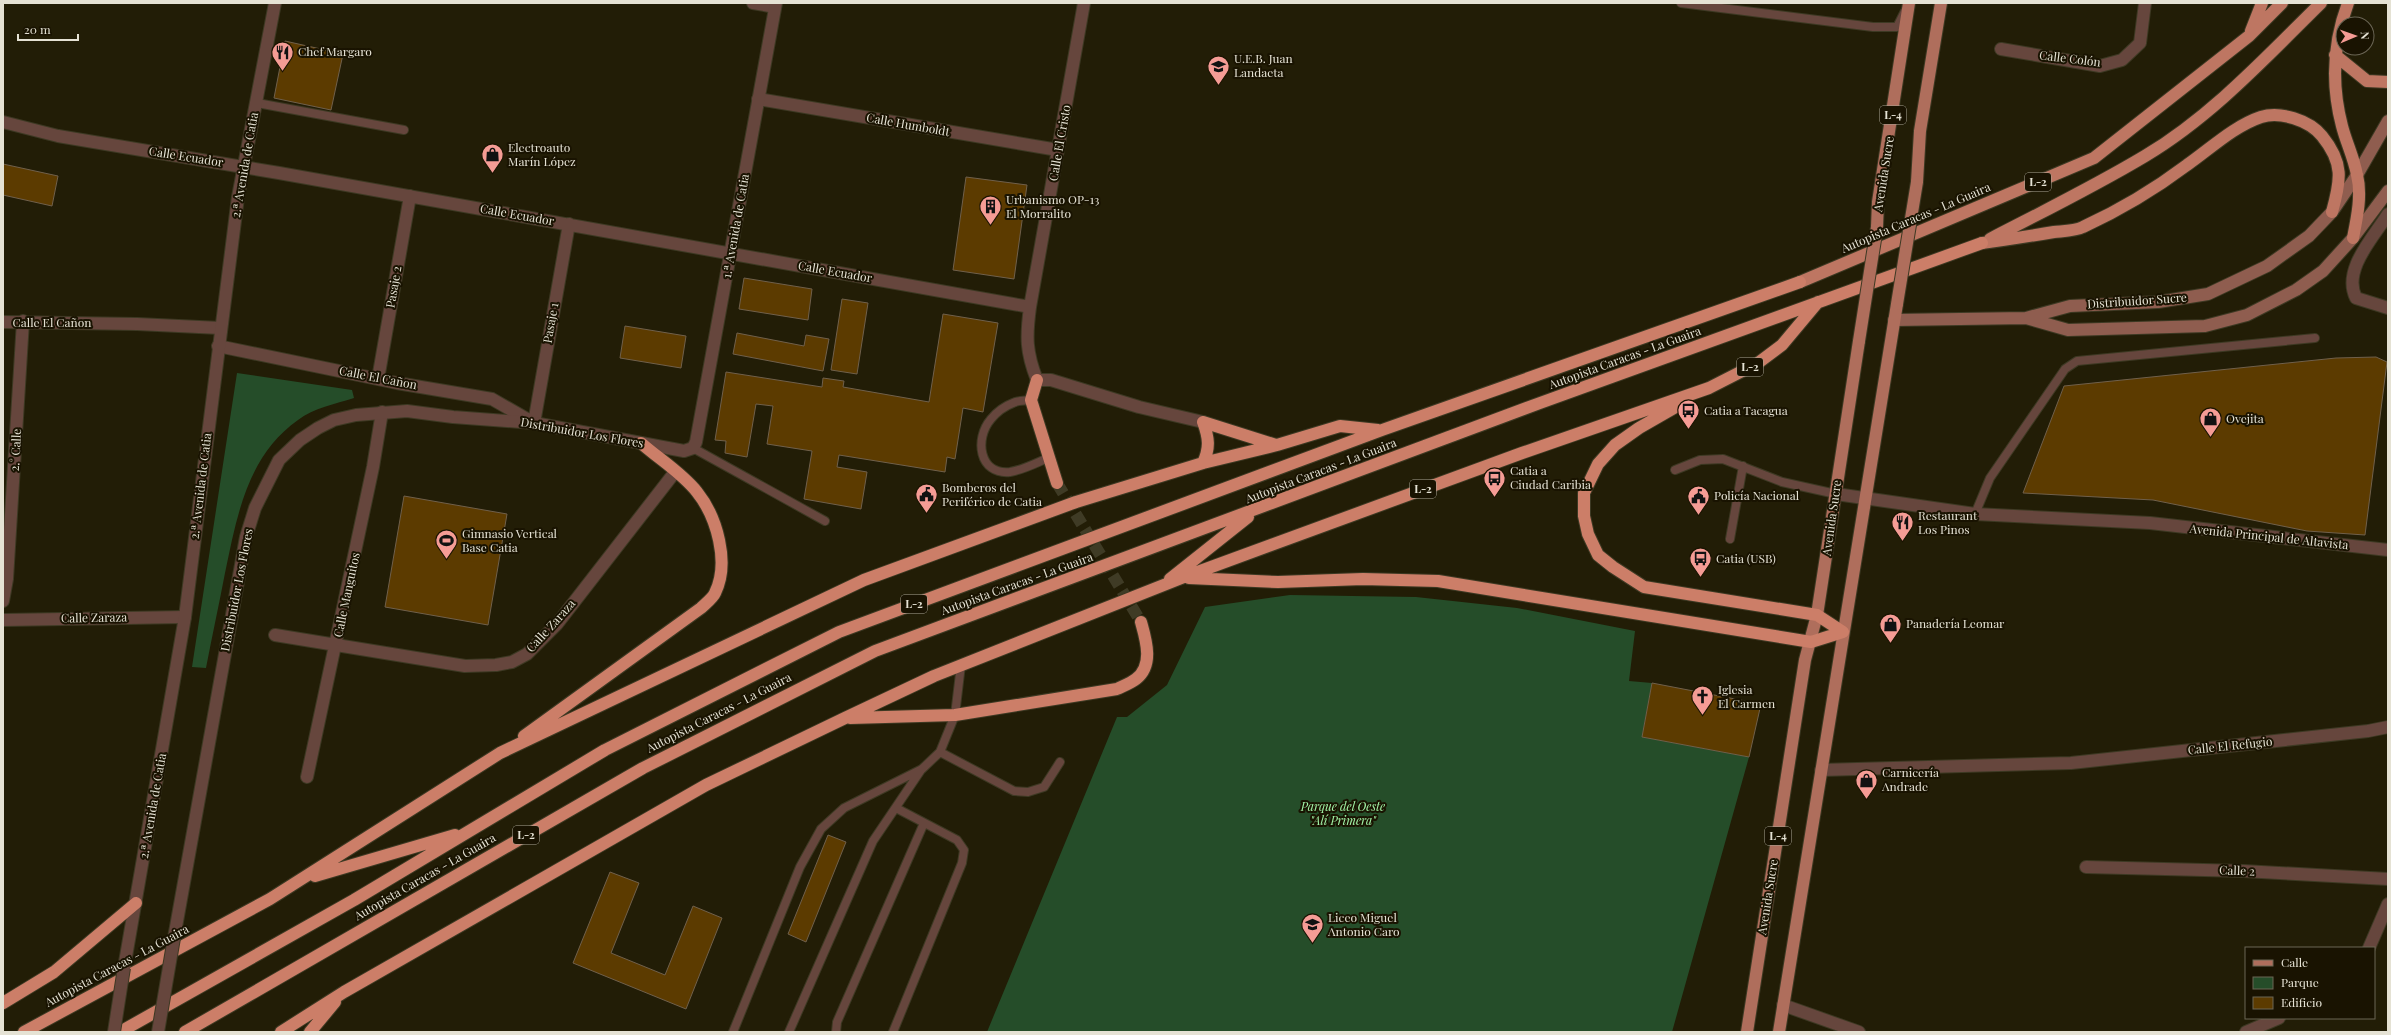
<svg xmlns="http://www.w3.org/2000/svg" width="2391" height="1035" font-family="'Playfair Display',serif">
	<rect width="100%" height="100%" fill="#221d06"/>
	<!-- green -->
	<path fill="#254d29" d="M 237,373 L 352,390 L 354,398 C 335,404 314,408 298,420 C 247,456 237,516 225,573 C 219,605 212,636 206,668 L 192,667 Z
		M 1290,595 L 1416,597 L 1517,608 L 1635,631 L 1629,681 L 1652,683 L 1642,737 L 1749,757 L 1672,1032 L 987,1032 L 1117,717 L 1127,717 L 1167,685 L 1205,607 Z"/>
	<!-- building -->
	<path fill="#5c3b00" stroke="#70604b" d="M 285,41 L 343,54 L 331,110 L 274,98 Z
		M 3,164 L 58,176 L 52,206 L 3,195 Z
		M 966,177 L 1027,185 L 1014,279 L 953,270 Z
		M 744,278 L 812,289 L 808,320 L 739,309 Z
		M 842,299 L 868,303 L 857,374 L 831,370 Z
		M 943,314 L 998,323 L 983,412 L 963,408 L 955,459 L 947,457 L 945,472 L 839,455 L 837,467 L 867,472 L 861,509 L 804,499 L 812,451 L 767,444 L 773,406 L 756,404 L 747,457 L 725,453 L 726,441 L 715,440 L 726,372 L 822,387 L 823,378 L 844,381 L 843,387 L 929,402 Z
		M 625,326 L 686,336 L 681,368 L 620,358 Z
		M 737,333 L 804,346 L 806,335 L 829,339 L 823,371 L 733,354 Z
		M 2376,357 L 2387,362 L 2365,535 L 2307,531 L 2153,500 L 2023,493 L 2064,386 L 2336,358 Z
		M 404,496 L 507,514 L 488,625 L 385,607 Z
		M 1652,683 L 1761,704 L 1749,757 L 1642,737 Z
		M 828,835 L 846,842 L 806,942 L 788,934 Z
		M 610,872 L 639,883 L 611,953 L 665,975 L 693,906 L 722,918 L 686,1009 L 573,963 Z"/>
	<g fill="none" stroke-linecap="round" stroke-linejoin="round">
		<!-- motorway-tunnel -->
		<path stroke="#3f3b25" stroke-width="12" stroke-dasharray="12 6" stroke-linecap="butt" d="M 1057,483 L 1141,622"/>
		<defs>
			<path id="service" d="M 1681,3 L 1873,27 L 1897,27 L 1905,11
				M 257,103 L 404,130
				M 1031,400 C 1025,401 1018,400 1013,403 C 1005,406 996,413 991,419 C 974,439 979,475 1010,472 C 1023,470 1036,463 1048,458
				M 693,448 L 825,521
				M 1675,470 L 1700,460 L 1723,459 L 1782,482 L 1836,494
				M 1975,514 L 1990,478 L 2065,369 L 2077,361 L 2315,338
				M 1730,539 L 1743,466
				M 940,752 L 1014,791 L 1028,792 L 1044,787 L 1060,762
				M 733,1032 L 800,867 L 821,829 L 844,808 L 922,769 L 940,752 L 955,715 L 961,665
				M 789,1032 L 873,841 L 921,770
				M 836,1032 L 837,1022 L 924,823
				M 893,1032 L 962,863 L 964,850 L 957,840 L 896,808"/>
			<path id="minor" d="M 753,3 L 775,7
				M 1084,3 L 1030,307 C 1026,337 1026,352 1037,380 L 1051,380 L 1139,407 L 1203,422
				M 2001,49 L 2100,66 L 2122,60 L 2140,43 L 2145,3
				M 758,99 L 1058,150
				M 3,122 L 58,136 L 279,173 L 1030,307
				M 2388,214 C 2373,238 2342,270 2356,298 L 2388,308
				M 3,322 L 137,324 L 220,328
				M 218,346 L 397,383 L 492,399 L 534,423 L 569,224
				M 378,379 L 410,196
				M 1836,494 L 1975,514 L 2150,523 L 2388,550
				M 3,601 L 7,579 L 23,321
				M 3,620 L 185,617
				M 275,635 L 465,666 L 496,665 L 512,662 L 527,654 L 557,624 L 675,472
				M 1821,770 L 2071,763 L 2368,731 L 2388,727
				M 307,777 L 373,467 L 382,412
				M 2086,867 L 2243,871 L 2388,879
				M 2369,948 L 2388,904
				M 1783,1005 L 1859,1032
				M 2246,1032 L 2279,1018"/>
			<path id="tertiary" d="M 174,938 L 246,537 L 255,508 L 279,460 L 300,440 L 318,428 L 334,420 L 356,415 L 407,411 L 453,417 L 534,423 L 684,451 L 693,448 L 696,442 L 776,3
				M 124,968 L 185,617 L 238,197 L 275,3"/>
			<path id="secondary" d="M 2026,318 L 2068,330 L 2205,326 L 2247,315 L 2296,290 L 2323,271 L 2353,238 L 2388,191
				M 1894,320 L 2026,318 L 2070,306 L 2158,302 L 2208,294 L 2267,266 L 2309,236 L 2332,212 L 2357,175 L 2388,121"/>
			<path id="primary" d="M 1917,182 L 1920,131 L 1941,3
				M 1877,227 L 1878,202 L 1909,3
				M 1747,1032 L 1805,660 L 1817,615 L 1859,341
				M 1779,1032 L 1897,304"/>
			<path id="trunk" d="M 2348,3 C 2333,43 2331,84 2342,126 C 2346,142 2354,158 2357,175 C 2362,195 2357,218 2353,238
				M 2251,31 L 2262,3
				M 2335,55 L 2367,81 L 2388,82
				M 1990,239 C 2042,212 2095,186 2145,156 C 2212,116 2266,57 2321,3
				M 1982,243 C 2006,240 2030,236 2054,232 C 2063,231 2075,231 2083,227 C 2120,210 2155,189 2187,165 C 2210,149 2234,126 2261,117 C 2280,111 2309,120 2322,136 C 2344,163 2341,180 2332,212
				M 1800,282 L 2094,158 L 2249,36 L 2282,3"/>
			<path id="motorway" d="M 1037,380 L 1031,400 L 1057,483
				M 1686,401 L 1639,428 L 1615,445 L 1598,464 L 1584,493 L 1584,516 L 1588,534 L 1598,555 L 1613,567 L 1644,587 L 1817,615 L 1843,632
				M 1203,422 L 1276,445
				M 1203,422 C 1209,438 1210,448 1203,463
				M 1189,578 L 1278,582 L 1363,579 L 1438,581 L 1811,642 L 1843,632
				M 1170,579 L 1248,517
				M 850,718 L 955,715 L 1117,689 C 1123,686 1131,683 1136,679 C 1154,665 1146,640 1141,622
				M 524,736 L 701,608 C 705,604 713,598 715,593 C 730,563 717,517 697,492 C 682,473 659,459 641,443
				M 315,876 L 455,835
				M 3,1003 L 54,972 L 136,903
				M 24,1032 L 270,899 L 500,753 L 864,580 L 1076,502 L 1203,463 L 1277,445 L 1340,426 L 1378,430
				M 120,1032 L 354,900 L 605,750 L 839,632 L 1382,430 L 1800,282
				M 185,1032 L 643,768 L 875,651 L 1540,403 L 1982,243
				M 281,1032 L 344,992 L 706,785 L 845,718 L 934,676 L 1184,577 L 1522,453 L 1709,388 L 1758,363 L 1782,345 L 1818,302
				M 310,1032 L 335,1002"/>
		</defs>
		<!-- service casing -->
		<use href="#service" stroke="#3d3923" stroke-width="10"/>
		<!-- minor casing -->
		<use href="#minor" stroke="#3d3923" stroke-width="14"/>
		<!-- tertiary casing -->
		<use href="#tertiary" stroke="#3d3923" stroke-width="14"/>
		<!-- secondary casing -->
		<use href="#secondary" stroke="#3d3923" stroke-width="14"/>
		<!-- primary casing -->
		<use href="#primary" stroke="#3d3923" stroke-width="14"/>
		<!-- trunk casing -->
		<use href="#trunk" stroke="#3d3923" stroke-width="14"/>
		<!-- motorway casing -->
		<use href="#motorway" stroke="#3d3923" stroke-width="14"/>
		<!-- service -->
		<use href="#service" stroke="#66463d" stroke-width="8"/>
		<!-- minor -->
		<use href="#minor" stroke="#66463d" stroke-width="12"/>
		<!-- tertiary -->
		<use href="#tertiary" stroke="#66463d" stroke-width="12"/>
		<!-- secondary -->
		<use href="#secondary" stroke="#8f5d4f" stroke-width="12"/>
		<!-- primary -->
		<use href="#primary" stroke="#af6e5c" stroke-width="12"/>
		<!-- trunk -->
		<use href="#trunk" stroke="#be7662" stroke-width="12"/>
		<!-- motorway -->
		<use href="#motorway" stroke="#cc7e68" stroke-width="12"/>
		<defs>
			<path id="tertiary-bridge" d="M 114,1032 L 124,968
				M 158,1032 L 174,938"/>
			<path id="primary-bridge" d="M 1897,304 L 1917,182
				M 1859,341 L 1877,227"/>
		</defs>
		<!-- tertiary-bridge casing -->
		<use href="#tertiary-bridge" stroke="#3d3923" stroke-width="14" stroke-linecap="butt"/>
		<!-- primary-bridge casing -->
		<use href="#primary-bridge" stroke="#3d3923" stroke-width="14" stroke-linecap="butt"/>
		<!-- tertiary-bridge -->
		<use href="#tertiary-bridge" stroke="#66463d" stroke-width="12"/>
		<!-- primary-bridge -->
		<use href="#primary-bridge" stroke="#af6e5c" stroke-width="12"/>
	</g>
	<!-- icons -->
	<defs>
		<symbol id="restaurant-pin" viewBox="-11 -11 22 30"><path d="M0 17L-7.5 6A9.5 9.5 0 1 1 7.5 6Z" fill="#f59c95" stroke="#191301"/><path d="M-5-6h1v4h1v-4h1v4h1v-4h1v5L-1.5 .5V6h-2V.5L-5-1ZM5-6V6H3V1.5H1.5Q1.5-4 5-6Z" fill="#111"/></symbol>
		<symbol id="school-pin" viewBox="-11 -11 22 30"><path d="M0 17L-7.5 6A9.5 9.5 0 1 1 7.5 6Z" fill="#f59c95" stroke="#191301"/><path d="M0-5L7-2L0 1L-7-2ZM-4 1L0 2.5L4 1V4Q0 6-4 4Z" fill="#111"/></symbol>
		<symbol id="shop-pin" viewBox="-11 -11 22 30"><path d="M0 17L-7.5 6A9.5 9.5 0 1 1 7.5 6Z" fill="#f59c95" stroke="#191301"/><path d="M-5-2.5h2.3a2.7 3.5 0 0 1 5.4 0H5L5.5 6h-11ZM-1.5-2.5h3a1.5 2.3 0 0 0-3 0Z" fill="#111"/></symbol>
		<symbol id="building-pin" viewBox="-11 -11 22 30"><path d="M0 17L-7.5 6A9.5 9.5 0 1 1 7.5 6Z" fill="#f59c95" stroke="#191301"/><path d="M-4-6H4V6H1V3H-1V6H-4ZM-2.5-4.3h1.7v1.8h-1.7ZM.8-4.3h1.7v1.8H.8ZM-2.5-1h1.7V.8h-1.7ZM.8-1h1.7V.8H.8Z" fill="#111"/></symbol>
		<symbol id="bus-pin" viewBox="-11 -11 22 30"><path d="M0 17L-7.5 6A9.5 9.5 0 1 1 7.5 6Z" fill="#f59c95" stroke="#191301"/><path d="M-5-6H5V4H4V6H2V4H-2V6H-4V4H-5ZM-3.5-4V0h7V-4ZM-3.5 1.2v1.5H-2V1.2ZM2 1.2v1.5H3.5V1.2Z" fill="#111"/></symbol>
		<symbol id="civic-pin" viewBox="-11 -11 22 30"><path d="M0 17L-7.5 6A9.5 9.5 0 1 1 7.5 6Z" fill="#f59c95" stroke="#191301"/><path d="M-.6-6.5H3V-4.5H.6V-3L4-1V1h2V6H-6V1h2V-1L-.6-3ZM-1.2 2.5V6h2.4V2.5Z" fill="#111"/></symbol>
		<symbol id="stadium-pin" viewBox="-11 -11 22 30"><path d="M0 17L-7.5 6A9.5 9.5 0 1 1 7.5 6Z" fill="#f59c95" stroke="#191301"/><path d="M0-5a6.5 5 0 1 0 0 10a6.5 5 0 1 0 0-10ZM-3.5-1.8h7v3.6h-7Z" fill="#111"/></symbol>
		<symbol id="church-pin" viewBox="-11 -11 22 30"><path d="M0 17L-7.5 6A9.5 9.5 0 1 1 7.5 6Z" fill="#f59c95" stroke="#191301"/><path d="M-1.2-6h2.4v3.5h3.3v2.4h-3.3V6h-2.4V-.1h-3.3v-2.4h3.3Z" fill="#111"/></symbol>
	</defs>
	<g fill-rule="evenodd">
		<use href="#restaurant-pin" x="270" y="40" width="25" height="34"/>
		<use href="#school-pin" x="1206" y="54" width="25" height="34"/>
		<use href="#shop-pin" x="480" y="142" width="25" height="34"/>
		<use href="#building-pin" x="978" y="194" width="25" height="34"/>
		<use href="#bus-pin" x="1676" y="398" width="25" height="34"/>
		<use href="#shop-pin" x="2198" y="406" width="25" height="34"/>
		<use href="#bus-pin" x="1482" y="466" width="25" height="34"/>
		<use href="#civic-pin" x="914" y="482" width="25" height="34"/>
		<use href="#civic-pin" x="1686" y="484" width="25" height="34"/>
		<use href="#restaurant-pin" x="1890" y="510" width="25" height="34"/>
		<use href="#stadium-pin" x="434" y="528" width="25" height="34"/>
		<use href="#bus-pin" x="1688" y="546" width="25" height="34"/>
		<use href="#shop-pin" x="1878" y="612" width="25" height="34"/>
		<use href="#church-pin" x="1690" y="684" width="25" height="34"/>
		<use href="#shop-pin" x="1854" y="768" width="25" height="34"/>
		<use href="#school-pin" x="1300" y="912" width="25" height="34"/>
	</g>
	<g text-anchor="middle" stroke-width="4" stroke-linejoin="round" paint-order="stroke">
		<!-- shield labels -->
		<g fill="#191301" stroke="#a8a495" stroke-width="1">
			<rect x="1880" y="106" width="26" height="18" rx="3"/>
			<rect x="2025" y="173" width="26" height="18" rx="3"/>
			<rect x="1737" y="358" width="26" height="18" rx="3"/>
			<rect x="1410" y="480" width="26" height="18" rx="3"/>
			<rect x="901" y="595" width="26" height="18" rx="3"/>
			<rect x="513" y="826" width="26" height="18" rx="3"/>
			<rect x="1765" y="827" width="26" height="18" rx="3"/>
		</g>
		<g font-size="11" font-weight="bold" fill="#e5e2d4">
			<text x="1893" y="119">L-4</text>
			<text x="2038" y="186">L-2</text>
			<text x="1750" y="371">L-2</text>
			<text x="1423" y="493">L-2</text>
			<text x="914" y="608">L-2</text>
			<text x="526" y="839">L-2</text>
			<text x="1778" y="840">L-4</text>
		</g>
		<!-- poi labels -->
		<g font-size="12" fill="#e5e2d4" stroke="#191301" text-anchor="start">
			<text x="298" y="56">Chef Margaro</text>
			<text x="1234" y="63">U.E.B. Juan<tspan x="1234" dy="14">Landaeta</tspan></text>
			<text x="508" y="152">Electroauto<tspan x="508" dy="14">Marín López</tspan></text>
			<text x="1006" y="204">Urbanismo OP-13<tspan x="1006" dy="14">El Morralito</tspan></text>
			<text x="1704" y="415">Catia a Tacagua</text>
			<text x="2226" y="423">Ovejita</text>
			<text x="1510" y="475">Catia a<tspan x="1510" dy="14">Ciudad Caribia</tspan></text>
			<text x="942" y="492">Bomberos del<tspan x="942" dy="14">Periférico de Catia</tspan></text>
			<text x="1714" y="500">Policía Nacional</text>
			<text x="1918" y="520">Restaurant<tspan x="1918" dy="14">Los Pinos</tspan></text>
			<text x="462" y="538">Gimnasio Vertical<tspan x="462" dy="14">Base Catia</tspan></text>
			<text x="1716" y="563">Catia (USB)</text>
			<text x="1906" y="628">Panadería Leomar</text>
			<text x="1718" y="694">Iglesia<tspan x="1718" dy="14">El Carmen</tspan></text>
			<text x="1882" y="777">Carnicería<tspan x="1882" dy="14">Andrade</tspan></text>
			<text x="1328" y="922">Liceo Miguel<tspan x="1328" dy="14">Antonio Caro</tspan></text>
		</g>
		<!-- street labels -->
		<g font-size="12" fill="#e5e2d4" stroke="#191301">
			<text transform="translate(2070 59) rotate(7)" y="4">Calle Colón</text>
			<text transform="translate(908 125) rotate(10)" y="4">Calle Humboldt</text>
			<text transform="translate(1060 143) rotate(-80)" y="4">Calle El Cristo</text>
			<text transform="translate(186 157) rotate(9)" y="4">Calle Ecuador</text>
			<text transform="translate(245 165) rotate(-80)" y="4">2.ª Avenida de Catia</text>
			<text transform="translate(1884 174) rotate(-81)" y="4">Avenida Sucre</text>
			<text transform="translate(517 215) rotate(10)" y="4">Calle Ecuador</text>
			<text transform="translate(1916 218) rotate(-23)" y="4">Autopista Caracas - La Guaira</text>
			<text transform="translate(736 226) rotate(-80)" y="4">1.ª Avenida de Catia</text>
			<text transform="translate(835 272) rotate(10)" y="4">Calle Ecuador</text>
			<text transform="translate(394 287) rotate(-80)" y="4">Pasaje 2</text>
			<text transform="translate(2137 301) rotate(-4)" y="4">Distribuidor Sucre</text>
			<text x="52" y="327">Calle El Cañon</text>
			<text transform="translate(551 323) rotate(-80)" y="4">Pasaje 1</text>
			<text transform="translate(1625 358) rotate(-20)" y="4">Autopista Caracas - La Guaira</text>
			<text transform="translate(378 378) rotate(11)" y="4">Calle El Cañon</text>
			<text transform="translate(582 433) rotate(10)" y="4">Distribuidor Los Flores</text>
			<text transform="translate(16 450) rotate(-87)" y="4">2.° Calle</text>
			<text transform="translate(1321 471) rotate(-21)" y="4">Autopista Caracas - La Guaira</text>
			<text transform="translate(201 486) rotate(-83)" y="4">2.ª Avenida de Catia</text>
			<text transform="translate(1832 518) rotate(-82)" y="4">Avenida Sucre</text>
			<text transform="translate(2269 537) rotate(6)" y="4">Avenida Principal de Altavista</text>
			<text transform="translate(1017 584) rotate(-20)" y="4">Autopista Caracas - La Guaira</text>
			<text transform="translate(237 590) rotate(-79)" y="4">Distribuidor Los Flores</text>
			<text transform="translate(347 595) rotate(-78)" y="4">Calle Manguitos</text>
			<text transform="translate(94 618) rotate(-1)" y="4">Calle Zaraza</text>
			<text transform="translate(551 626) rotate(-48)" y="4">Calle Zaraza</text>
			<text transform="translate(719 713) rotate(-27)" y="4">Autopista Caracas - La Guaira</text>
			<text transform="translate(2230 746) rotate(-6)" y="4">Calle El Refugio</text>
			<text transform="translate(153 806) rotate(-80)" y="4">2.ª Avenida de Catia</text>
			<text transform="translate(2237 871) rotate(2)" y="4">Calle 2</text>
			<text transform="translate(425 877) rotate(-30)" y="4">Autopista Caracas - La Guaira</text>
			<text transform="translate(1768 897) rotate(-81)" y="4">Avenida Sucre</text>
			<text transform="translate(117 966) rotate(-28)" y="4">Autopista Caracas - La Guaira</text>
		</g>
		<!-- park labels -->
		<g font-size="12" font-style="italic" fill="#a2f5a7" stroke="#191301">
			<text x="1343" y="811">Parque del Oeste<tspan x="1343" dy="14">"Alí Primera"</tspan></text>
		</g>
	</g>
	<!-- border -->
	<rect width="2391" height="1035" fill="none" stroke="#e5e2d4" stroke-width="8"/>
	<!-- legend -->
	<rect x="2245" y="947" width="130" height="72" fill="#191301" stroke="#6b6655"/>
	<rect x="2253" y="960" width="20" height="6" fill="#af6e5c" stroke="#6b6655"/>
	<text x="2281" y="967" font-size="12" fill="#e5e2d4">Calle</text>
	<rect x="2253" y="977" width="20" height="12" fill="#254d29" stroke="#6b6655"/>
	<text x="2281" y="987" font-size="12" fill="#e5e2d4">Parque</text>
	<rect x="2253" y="997" width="20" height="12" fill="#5c3b00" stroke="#6b6655"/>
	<text x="2281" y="1007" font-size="12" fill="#e5e2d4">Edificio</text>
	<!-- north arrow -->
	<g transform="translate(2355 36) rotate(88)"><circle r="19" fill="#191301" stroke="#6b6655"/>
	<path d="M0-3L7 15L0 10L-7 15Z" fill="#f59c95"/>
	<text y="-6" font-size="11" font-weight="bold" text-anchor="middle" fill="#e5e2d4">N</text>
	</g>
	<!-- scale -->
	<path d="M18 34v6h60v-6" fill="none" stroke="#e5e2d4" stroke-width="2"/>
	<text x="24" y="34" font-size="12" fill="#e5e2d4" stroke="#191301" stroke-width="3" paint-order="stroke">20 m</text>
</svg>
